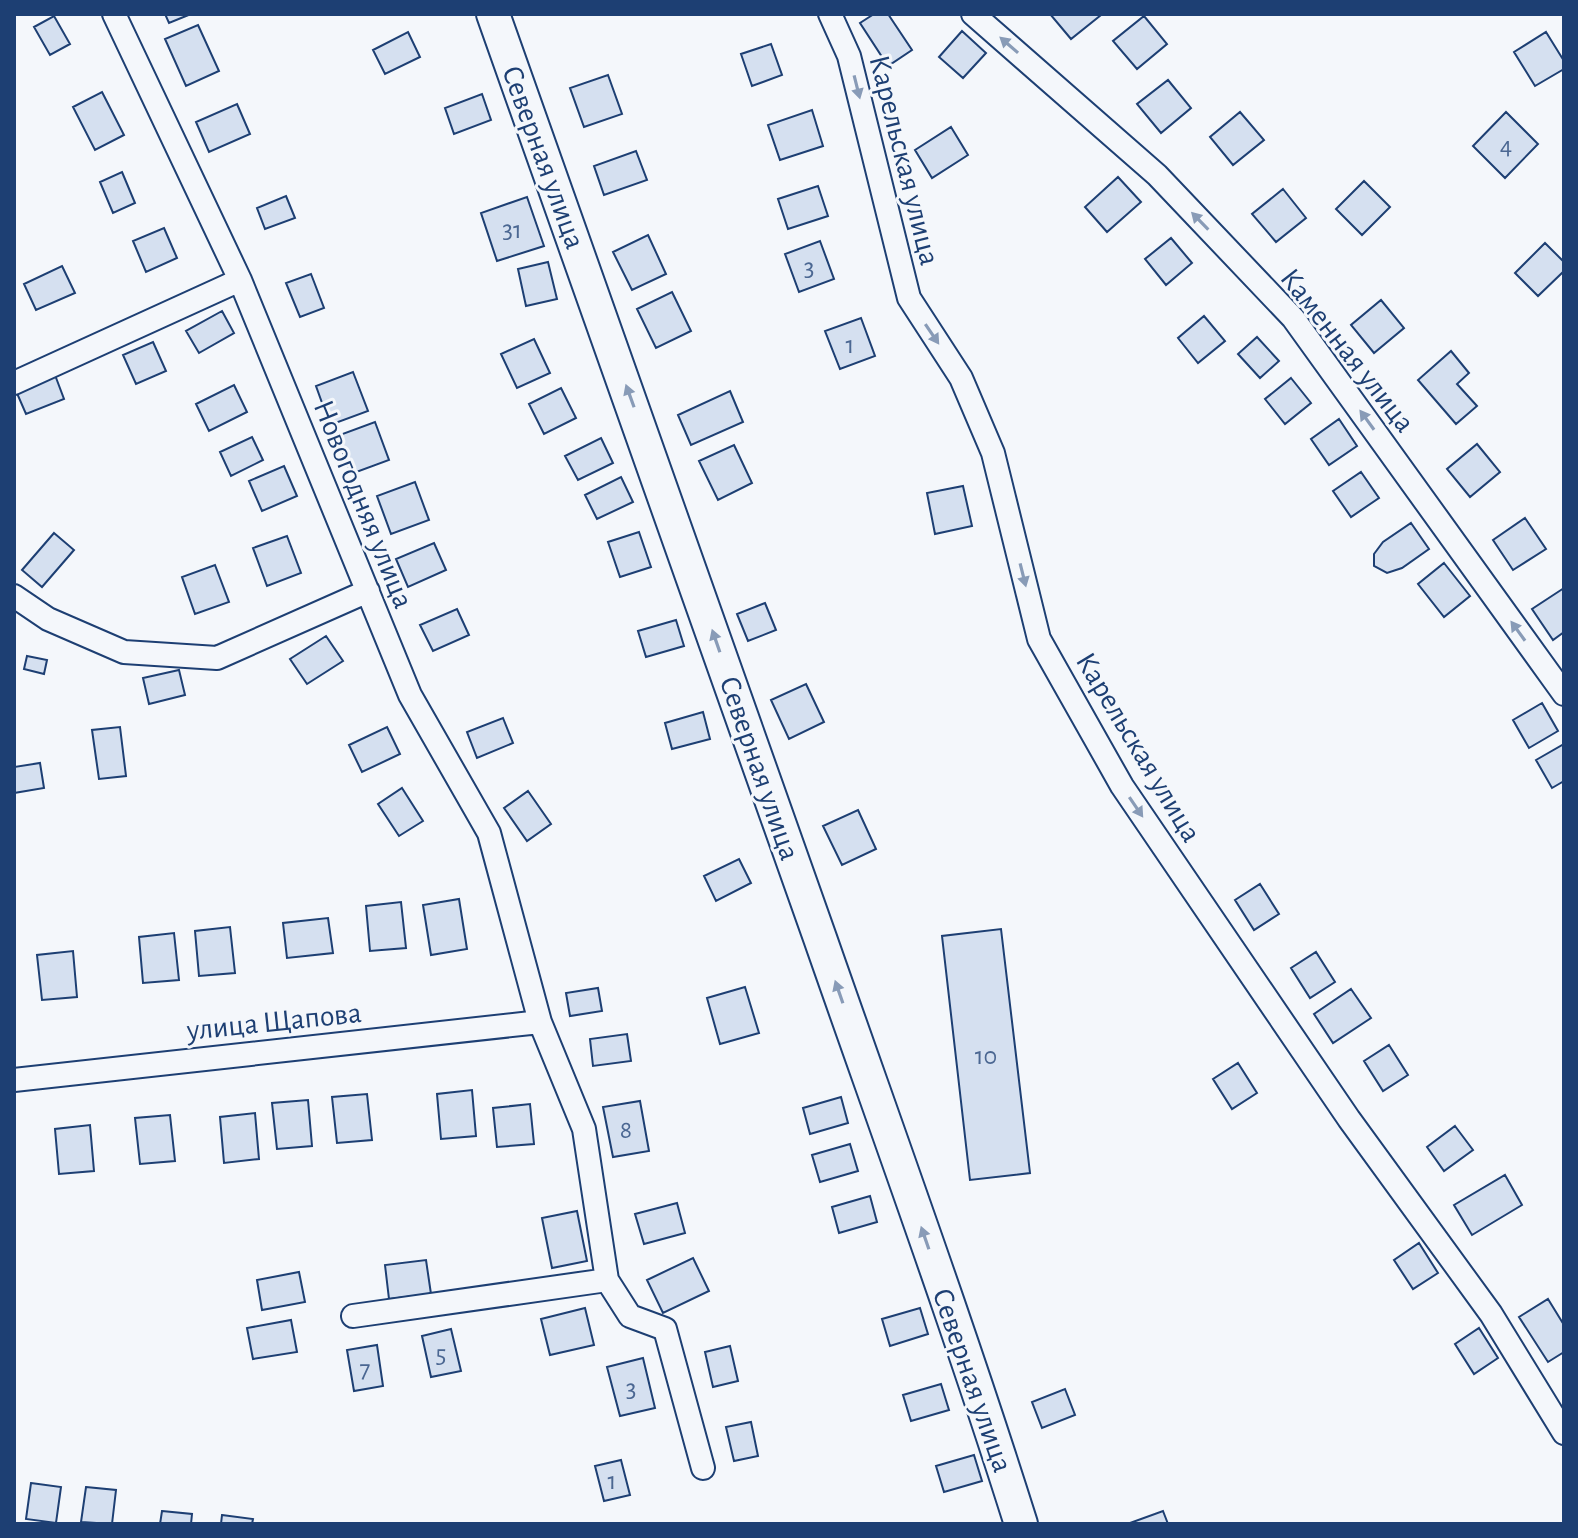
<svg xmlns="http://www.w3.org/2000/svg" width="1578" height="1538" font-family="'Alegreya Sans',sans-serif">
	<rect width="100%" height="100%" fill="#f4f7fb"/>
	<!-- building -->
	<path fill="#d5e0f0" stroke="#1d3f73" stroke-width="2" d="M 165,14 L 191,14 L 169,23 Z
		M 874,14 L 888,14 L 912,50 L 888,66 L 860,23 Z
		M 1050,14 L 1101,14 L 1101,15 L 1071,39 Z
		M 54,16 L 70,44 L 50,55 L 34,27 Z
		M 1144,16 L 1167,44 L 1137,69 L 1113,41 Z
		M 198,25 L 219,71 L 186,86 L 165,39 Z
		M 962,31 L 986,53 L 963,78 L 939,57 Z
		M 408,32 L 420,57 L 385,74 L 373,50 Z
		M 1546,32 L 1564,61 L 1564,69 L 1535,86 L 1514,52 Z
		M 771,44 L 782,75 L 752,86 L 741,54 Z
		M 608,75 L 622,114 L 584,127 L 570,88 Z
		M 1168,80 L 1191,108 L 1161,133 L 1137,104 Z
		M 102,92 L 124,135 L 95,150 L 73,107 Z
		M 482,94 L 491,120 L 454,134 L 445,108 Z
		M 237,104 L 250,134 L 209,152 L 196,122 Z
		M 812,110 L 823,146 L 780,160 L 768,125 Z
		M 1240,112 L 1264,140 L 1233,165 L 1210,137 Z
		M 1506,112 L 1538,144 L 1505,178 L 1473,146 Z
		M 951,127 L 968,155 L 932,178 L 915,150 Z
		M 636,151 L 647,180 L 604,195 L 594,166 Z
		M 122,172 L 135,203 L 113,213 L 100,182 Z
		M 1118,177 L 1141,202 L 1107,232 L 1085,207 Z
		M 1364,181 L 1390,207 L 1362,235 L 1336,209 Z
		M 818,186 L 828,216 L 788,229 L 778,199 Z
		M 1283,189 L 1306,218 L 1276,242 L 1252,214 Z
		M 286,196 L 295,218 L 265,229 L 257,208 Z
		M 527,197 L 544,246 L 497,261 L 481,213 Z
		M 164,228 L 177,258 L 146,272 L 133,241 Z
		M 648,235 L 666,274 L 632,290 L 613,252 Z
		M 1171,238 L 1192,263 L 1166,285 L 1145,259 Z
		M 820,241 L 834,279 L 799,292 L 785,254 Z
		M 1545,243 L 1564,262 L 1564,271 L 1538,296 L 1515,273 Z
		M 548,262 L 557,299 L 526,306 L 518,269 Z
		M 62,266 L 75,293 L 36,310 L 24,284 Z
		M 311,274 L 324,308 L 300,317 L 286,283 Z
		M 672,292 L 691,331 L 656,348 L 637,309 Z
		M 1381,300 L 1404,328 L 1374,353 L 1351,325 Z
		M 222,311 L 234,333 L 199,353 L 186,331 Z
		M 1204,316 L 1225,341 L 1198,363 L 1178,338 Z
		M 861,318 L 875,356 L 840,369 L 825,331 Z
		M 1257,337 L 1279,361 L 1260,378 L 1238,354 Z
		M 534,339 L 550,373 L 517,388 L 501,354 Z
		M 153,342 L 166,371 L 136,384 L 123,355 Z
		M 1451,351 L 1469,373 L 1457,384 L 1477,406 L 1456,424 L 1418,380 Z
		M 353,372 L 368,411 L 330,425 L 316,386 Z
		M 55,375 L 64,399 L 26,414 L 16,391 Z
		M 1291,378 L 1311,403 L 1285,424 L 1265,399 Z
		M 234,385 L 247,412 L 209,431 L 196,404 Z
		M 561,388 L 576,418 L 544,434 L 529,404 Z
		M 730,391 L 743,422 L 691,445 L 678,415 Z
		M 1339,419 L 1357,446 L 1329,465 L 1311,439 Z
		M 375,422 L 389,460 L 351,474 L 337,436 Z
		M 252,437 L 263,460 L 231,476 L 220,452 Z
		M 601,438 L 613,463 L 578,480 L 565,456 Z
		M 1477,444 L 1500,472 L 1470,497 L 1447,469 Z
		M 734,445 L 752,483 L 718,500 L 699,461 Z
		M 284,466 L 297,496 L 262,511 L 249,481 Z
		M 1361,472 L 1379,498 L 1351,517 L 1333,491 Z
		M 621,477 L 633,502 L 597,519 L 585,495 Z
		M 415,482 L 429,520 L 391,534 L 377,496 Z
		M 963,486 L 972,526 L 935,534 L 927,493 Z
		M 1525,518 L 1546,549 L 1513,570 L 1493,540 Z
		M 1411,523 L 1429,549 L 1402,568 L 1387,573 L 1374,566 L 1374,554 L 1383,542 Z
		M 639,532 L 651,567 L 620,577 L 608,542 Z
		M 54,533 L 74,550 L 42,587 L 22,570 Z
		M 287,536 L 301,573 L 267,586 L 253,548 Z
		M 434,543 L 446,570 L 408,587 L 396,559 Z
		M 1444,563 L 1470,596 L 1444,617 L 1418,584 Z
		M 215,565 L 229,602 L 195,614 L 182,577 Z
		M 1564,588 L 1564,632 L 1553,640 L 1532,609 Z
		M 765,603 L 776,630 L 748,641 L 737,614 Z
		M 457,609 L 469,635 L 433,651 L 420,625 Z
		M 676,620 L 684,646 L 646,657 L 638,631 Z
		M 326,636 L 343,661 L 307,684 L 290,659 Z
		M 27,656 L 47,660 L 44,674 L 24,669 Z
		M 179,670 L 185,695 L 149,704 L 143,678 Z
		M 806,684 L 824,722 L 789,739 L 771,700 Z
		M 1542,703 L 1558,731 L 1529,748 L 1513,720 Z
		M 703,712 L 710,739 L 672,749 L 665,723 Z
		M 503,718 L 513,743 L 477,758 L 467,732 Z
		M 120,727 L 126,776 L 99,779 L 92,730 Z
		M 387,727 L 400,754 L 362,772 L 349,745 Z
		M 1564,744 L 1564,781 L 1552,788 L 1536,760 Z
		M 40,763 L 44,788 L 14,793 L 14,767 Z
		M 402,788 L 423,821 L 399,836 L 378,804 Z
		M 528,791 L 551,824 L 527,841 L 504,808 Z
		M 858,810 L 876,849 L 842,865 L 823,826 Z
		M 739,859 L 751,883 L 716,901 L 704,876 Z
		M 1260,884 L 1279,914 L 1254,930 L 1235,900 Z
		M 459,899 L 467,949 L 431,955 L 423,905 Z
		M 401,902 L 406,948 L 370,951 L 366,906 Z
		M 328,918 L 333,953 L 287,958 L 283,923 Z
		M 230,927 L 235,973 L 199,976 L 195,931 Z
		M 1001,929 L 1030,1173 L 970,1180 L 942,936 Z
		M 174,933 L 179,980 L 143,983 L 139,937 Z
		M 73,951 L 77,997 L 42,1000 L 37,955 Z
		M 1316,952 L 1335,982 L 1310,998 L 1291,968 Z
		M 745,987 L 759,1033 L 720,1044 L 707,998 Z
		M 598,988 L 602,1011 L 570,1016 L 566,993 Z
		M 1351,989 L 1371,1018 L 1333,1043 L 1314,1014 Z
		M 627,1034 L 631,1061 L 593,1066 L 590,1039 Z
		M 1389,1045 L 1408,1075 L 1383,1091 L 1364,1061 Z
		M 1238,1063 L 1257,1093 L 1232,1109 L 1213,1079 Z
		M 472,1090 L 476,1136 L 441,1139 L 437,1094 Z
		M 367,1094 L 372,1140 L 337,1143 L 332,1097 Z
		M 841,1097 L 848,1123 L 810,1134 L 803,1108 Z
		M 308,1100 L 312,1146 L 277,1149 L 272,1103 Z
		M 640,1101 L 649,1151 L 613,1157 L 603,1107 Z
		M 530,1104 L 534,1144 L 497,1147 L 493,1108 Z
		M 255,1113 L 259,1159 L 224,1163 L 220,1117 Z
		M 170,1115 L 175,1161 L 140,1164 L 135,1118 Z
		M 90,1125 L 94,1171 L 59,1174 L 55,1129 Z
		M 1455,1126 L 1473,1150 L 1444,1171 L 1427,1147 Z
		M 850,1144 L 858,1171 L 820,1182 L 812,1155 Z
		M 1505,1175 L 1522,1205 L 1472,1235 L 1454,1205 Z
		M 870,1196 L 877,1222 L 839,1233 L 832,1207 Z
		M 677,1203 L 685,1233 L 644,1244 L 635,1214 Z
		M 577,1211 L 587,1261 L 552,1268 L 542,1218 Z
		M 1419,1243 L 1438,1273 L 1413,1289 L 1394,1260 Z
		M 693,1258 L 709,1291 L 663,1313 L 647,1280 Z
		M 426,1260 L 431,1294 L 389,1299 L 385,1265 Z
		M 299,1272 L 305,1302 L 262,1310 L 257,1280 Z
		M 1548,1299 L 1564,1325 L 1564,1352 L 1548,1362 L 1519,1317 Z
		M 585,1308 L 594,1345 L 550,1355 L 541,1319 Z
		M 920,1308 L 928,1334 L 890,1346 L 882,1319 Z
		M 291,1320 L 297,1352 L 253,1359 L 247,1328 Z
		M 1479,1328 L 1498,1358 L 1474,1374 L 1455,1344 Z
		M 451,1329 L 461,1371 L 431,1377 L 422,1336 Z
		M 377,1345 L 383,1386 L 354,1391 L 347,1350 Z
		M 730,1346 L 738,1381 L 713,1387 L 705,1352 Z
		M 643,1358 L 655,1408 L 620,1416 L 607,1367 Z
		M 941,1384 L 949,1410 L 911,1421 L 903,1395 Z
		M 1065,1389 L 1075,1415 L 1042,1428 L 1032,1402 Z
		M 751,1422 L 758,1456 L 734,1461 L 726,1427 Z
		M 974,1455 L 982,1481 L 944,1492 L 936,1466 Z
		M 621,1460 L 630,1495 L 604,1501 L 595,1466 Z
		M 31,1483 L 61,1487 L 56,1523 L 26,1519 Z
		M 86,1487 L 116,1490 L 112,1524 L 81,1522 Z
		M 162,1511 L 192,1514 L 191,1524 L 160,1524 Z
		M 1163,1511 L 1168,1524 L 1130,1524 L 1130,1523 Z
		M 222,1515 L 253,1519 L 252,1524 L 221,1524 Z"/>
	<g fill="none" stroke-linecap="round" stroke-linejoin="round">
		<defs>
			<path id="street" d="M 114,14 L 240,280 L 410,695 L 489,833 L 540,1022 L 584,1129 L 607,1280 L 630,1316 L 665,1329 L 703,1468
				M 830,14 L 849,56 L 909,298 L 961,378 L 993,453 L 1039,639 L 1122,786 L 1349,1119 L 1491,1314 L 1564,1433
				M 973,14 L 1157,175 L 1293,318 L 1564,694
				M 14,383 L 240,280
				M 14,596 L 48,619 L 124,652 L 217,658 L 368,591
				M 14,1080 L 540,1022
				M 353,1316 L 607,1280"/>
			<path id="secondary" d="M 493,14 C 603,322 712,630 820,938 C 888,1133 959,1327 1021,1524"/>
		</defs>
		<!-- street casing -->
		<use href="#street" stroke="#1d3f73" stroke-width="26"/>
		<!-- secondary casing -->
		<use href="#secondary" stroke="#1d3f73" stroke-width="36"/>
		<!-- street -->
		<use href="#street" stroke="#f4f7fb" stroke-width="22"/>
		<!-- secondary -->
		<use href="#secondary" stroke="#f4f7fb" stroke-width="32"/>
	</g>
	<!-- one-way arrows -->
	<defs><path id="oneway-solid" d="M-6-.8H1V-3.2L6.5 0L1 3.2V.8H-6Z" transform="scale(2)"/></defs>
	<g fill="#889bb7">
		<use href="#oneway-solid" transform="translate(1009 45) rotate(-139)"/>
		<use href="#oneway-solid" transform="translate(857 87) rotate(76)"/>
		<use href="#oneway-solid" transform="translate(1200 221) rotate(-134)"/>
		<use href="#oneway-solid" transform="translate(932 334) rotate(56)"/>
		<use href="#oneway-solid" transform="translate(630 396) rotate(-110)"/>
		<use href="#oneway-solid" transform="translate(1367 420) rotate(-126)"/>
		<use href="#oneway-solid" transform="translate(1023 575) rotate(76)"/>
		<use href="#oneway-solid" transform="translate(1518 631) rotate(-126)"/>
		<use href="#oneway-solid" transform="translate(716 641) rotate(-109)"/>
		<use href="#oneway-solid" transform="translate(1136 807) rotate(56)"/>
		<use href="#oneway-solid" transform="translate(839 992) rotate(-109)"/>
		<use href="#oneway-solid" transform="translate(925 1238) rotate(-109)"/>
	</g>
	<g text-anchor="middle" stroke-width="6" stroke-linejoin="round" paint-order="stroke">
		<!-- number labels -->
		<g font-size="26" fill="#4b6792">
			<text x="1506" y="154">4</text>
			<text x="512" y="238">31</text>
			<text x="809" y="276">3</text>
			<text x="850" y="353">1</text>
			<text x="986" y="1064">10</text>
			<text x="626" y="1138">8</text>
			<text x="441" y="1362">5</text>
			<text x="365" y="1377">7</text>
			<text x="631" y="1397">3</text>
			<text x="612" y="1489">1</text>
		</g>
		<!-- street labels -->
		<g font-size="30" fill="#1d3f73" stroke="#f4f7fb">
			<text transform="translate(544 157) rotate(70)" y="10">Северная улица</text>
			<text transform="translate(905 160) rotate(76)" y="10">Карельская улица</text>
			<text transform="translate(1348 350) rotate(52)" y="10">Каменная улица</text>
			<text transform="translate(364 504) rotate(68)" y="10">Новогодняя улица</text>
			<text transform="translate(1139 747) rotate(59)" y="10">Карельская улица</text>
			<text transform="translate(760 768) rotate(71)" y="10">Северная улица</text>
			<text transform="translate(274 1021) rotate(-6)" y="10">улица Щапова</text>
			<text transform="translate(973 1380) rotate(71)" y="10">Северная улица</text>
		</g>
	</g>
	<!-- border -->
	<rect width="1578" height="1538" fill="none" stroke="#1d3f73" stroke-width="32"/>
</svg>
